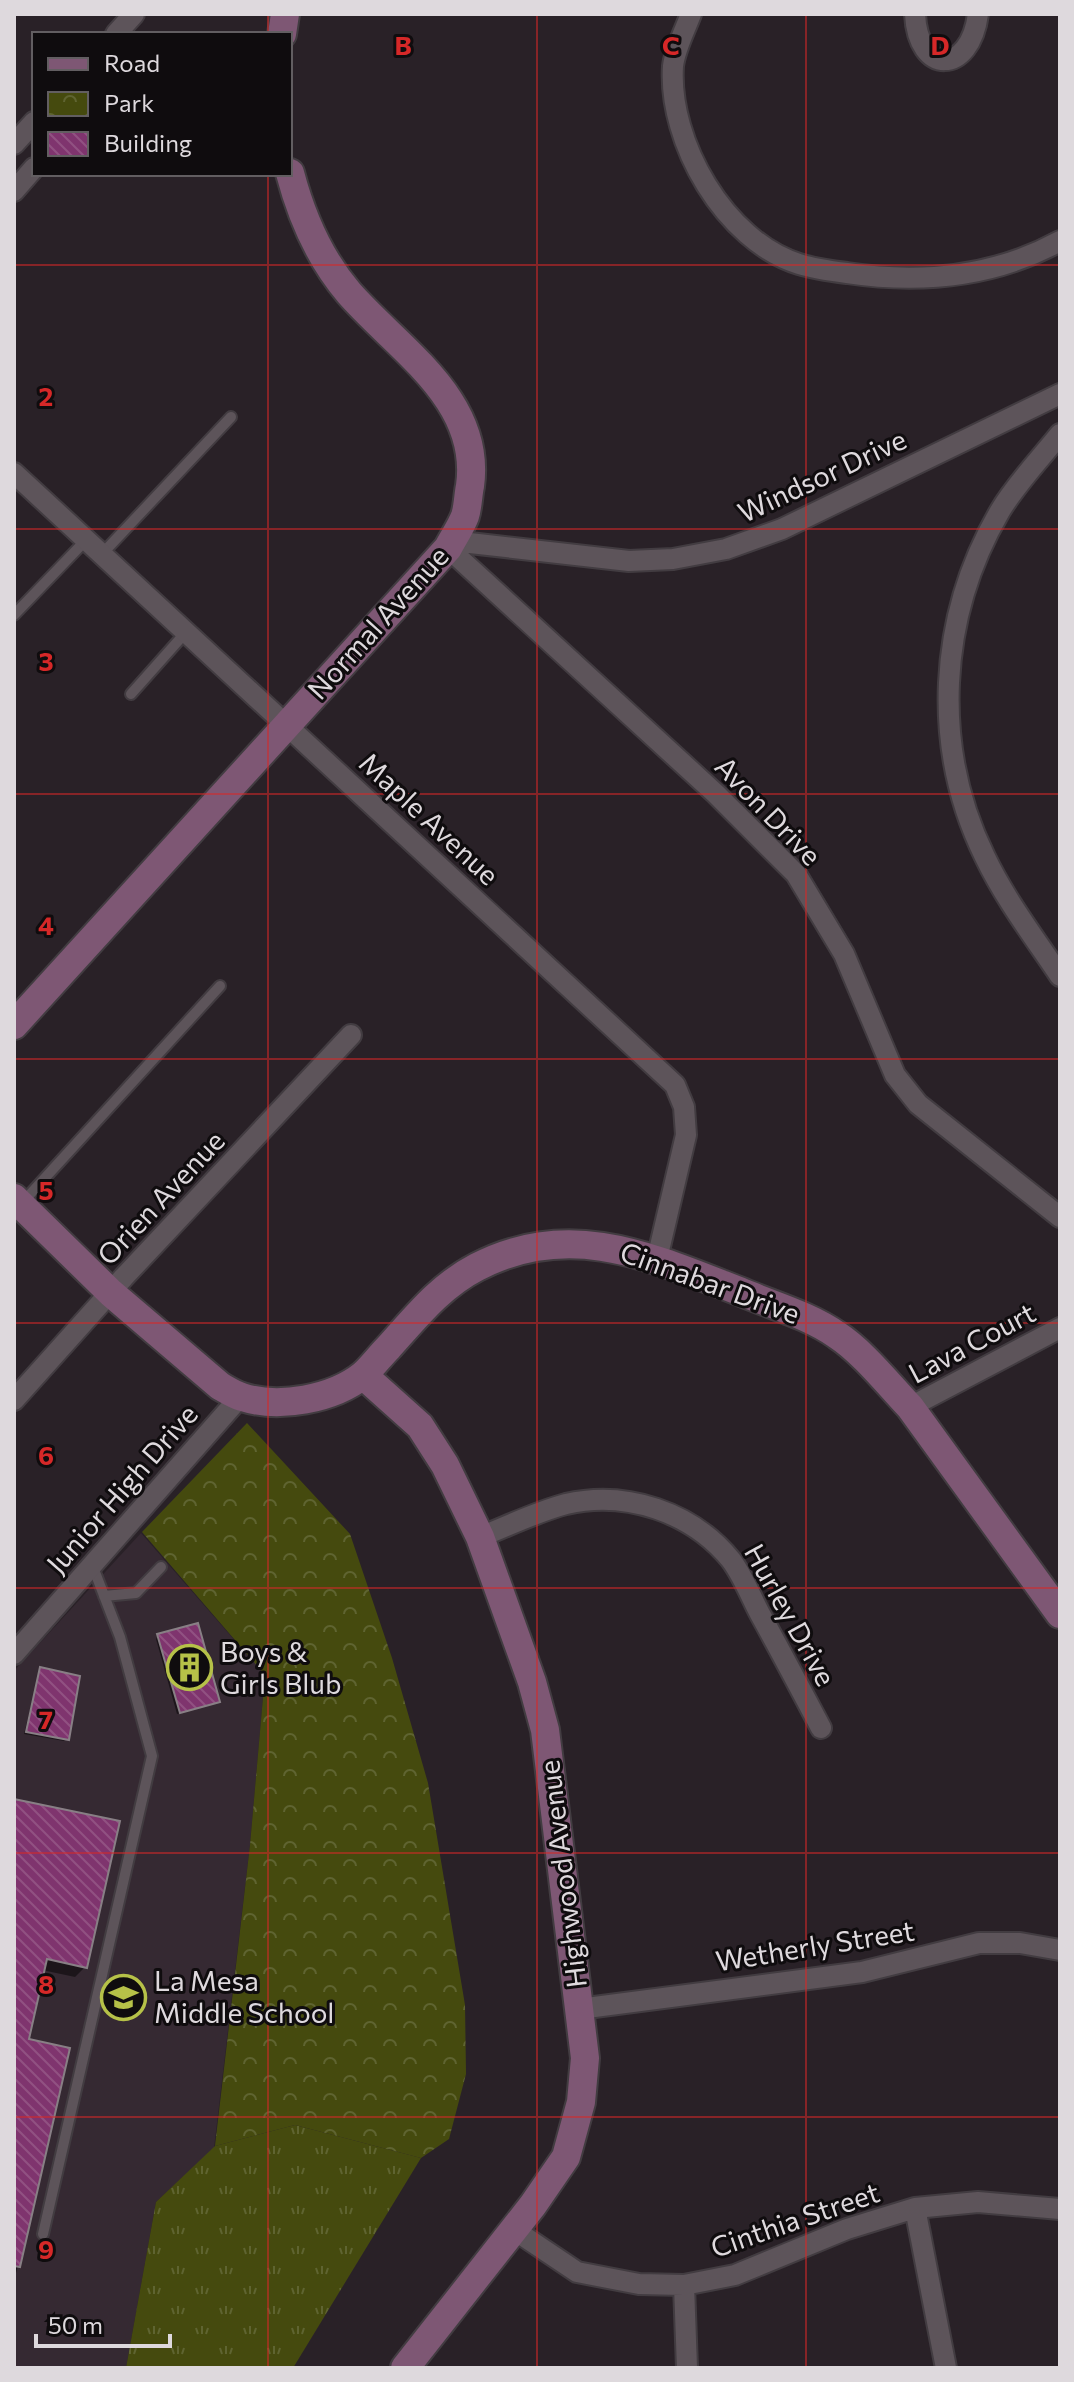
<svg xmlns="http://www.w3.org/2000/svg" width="1074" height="2382" font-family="Commissioner,sans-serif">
	<defs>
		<pattern id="grass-tufts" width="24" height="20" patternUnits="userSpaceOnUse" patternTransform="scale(2)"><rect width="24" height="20" fill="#454a0e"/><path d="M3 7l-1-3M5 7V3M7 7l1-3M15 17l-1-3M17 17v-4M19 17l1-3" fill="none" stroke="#5f6431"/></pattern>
		<pattern id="park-crowns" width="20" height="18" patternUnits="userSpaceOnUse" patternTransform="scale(2)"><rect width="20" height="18" fill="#454a0e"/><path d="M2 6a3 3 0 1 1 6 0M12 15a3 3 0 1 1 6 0" fill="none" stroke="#5f6431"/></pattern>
		<pattern id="building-back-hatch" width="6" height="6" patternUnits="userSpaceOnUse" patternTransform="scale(2)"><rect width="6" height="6" fill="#7f346e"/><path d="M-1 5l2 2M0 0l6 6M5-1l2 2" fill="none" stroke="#915182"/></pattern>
	</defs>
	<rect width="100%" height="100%" fill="#292127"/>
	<!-- built -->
	<path fill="#352932" d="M 141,1533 L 265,1675 L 250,1845 L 214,2148 L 156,2202 L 126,2368 L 14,2368 L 14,1671 Z"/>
	<!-- grass -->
	<path fill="url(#grass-tufts)" d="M 295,2125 L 421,2158 L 293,2368 L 126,2368 L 156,2202 L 215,2146 Z"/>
	<!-- park -->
	<path fill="url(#park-crowns)" d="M 247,1423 L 350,1534 L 392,1658 L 428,1783 L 465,2005 L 466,2074 L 449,2139 L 421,2158 L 295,2125 L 215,2146 L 250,1845 L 265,1675 L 142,1532 Z"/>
	<!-- shadow -->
	<path fill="#0007" d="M 158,1636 L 218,1701 L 215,1703 L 177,1714 L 156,1639 Z
		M 40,1669 L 67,1739 L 64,1741 L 24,1734 Z
		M 14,1801 L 85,1967 L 75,1977 L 42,1970 L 27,2040 L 36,2194 L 14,2281 Z"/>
	<!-- building -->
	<path fill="url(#building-back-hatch)" stroke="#887f85" stroke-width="2" d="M 198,1623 L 220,1702 L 180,1713 L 157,1634 Z
		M 40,1667 L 80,1676 L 69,1740 L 26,1732 Z
		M 14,1799 L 120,1821 L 87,1968 L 47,1959 L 29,2039 L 70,2048 L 20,2267 L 14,2266 Z"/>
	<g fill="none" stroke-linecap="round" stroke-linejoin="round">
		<defs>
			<path id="lane" d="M 102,554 L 231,417
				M 14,615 L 87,539
				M 131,694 L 187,631
				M 23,1202 L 220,986
				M 104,1596 L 136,1593 L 161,1567
				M 43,2234 L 152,1756 L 120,1637 L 93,1567"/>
			<path id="street" d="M 691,14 C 685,30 675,49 673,66 C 668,142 725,241 799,264 C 815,269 831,271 847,273 C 921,284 994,277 1060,241
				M 915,14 C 918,76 970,75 978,14
				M 116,34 L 134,14
				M 14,144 L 34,122
				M 14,191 L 34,168
				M 1060,434 C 1040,459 1016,484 1000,511 C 938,617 931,747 985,857 C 1005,899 1034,937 1060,976
				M 14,473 L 675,1085 L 684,1107 L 686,1135 L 657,1259
				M 452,541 L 629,561 L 673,559 L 726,549 L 782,529 L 1060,394
				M 448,548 L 716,794 L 796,874 L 844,954 L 895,1075 L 918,1104 L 1060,1217
				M 14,1400 L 124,1277 L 351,1035
				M 910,1407 L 1060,1328
				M 480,1537 C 508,1526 536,1512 566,1504 C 626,1490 692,1512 731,1560 C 743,1576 751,1597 760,1614 C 781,1652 801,1690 821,1728
				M 14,1654 L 240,1397
				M 579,2009 L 862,1972 L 979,1943 L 1020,1943 L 1060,1950
				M 915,2208 L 946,2368
				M 513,2229 L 577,2272 L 639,2284 L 684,2285 L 735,2275 L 847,2229 L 915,2208 L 978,2202 L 1060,2209
				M 684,2285 L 687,2368"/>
			<path id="secondary" d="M 282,34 L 285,14
				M 14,1025 L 448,548 C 453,538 461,527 465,516 C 468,507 468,495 470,486 C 482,400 399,350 349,293 C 320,259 301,215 290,173
				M 14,1198 L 111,1293 L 220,1386 C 227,1390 235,1395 242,1397 C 279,1409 333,1399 363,1375 C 372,1367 380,1356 388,1348 C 416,1317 440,1286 477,1267 C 571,1218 654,1258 744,1293 C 775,1306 810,1316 837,1335 C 863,1352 889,1385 910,1407 L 1060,1614
				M 363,1375 L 420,1426 L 445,1465 L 480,1537 L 532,1682 L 545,1730 L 585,2058 L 581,2102 L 566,2157 L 533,2205 L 405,2368"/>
		</defs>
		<!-- lane casing -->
		<use href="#lane" stroke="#423c41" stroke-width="14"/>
		<!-- street casing -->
		<use href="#street" stroke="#423c41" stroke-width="24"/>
		<!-- secondary casing -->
		<use href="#secondary" stroke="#423c41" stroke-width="32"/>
		<!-- lane -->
		<use href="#lane" stroke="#5d545a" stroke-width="10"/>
		<!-- street -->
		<use href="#street" stroke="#5d545a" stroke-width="20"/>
		<!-- secondary -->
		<use href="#secondary" stroke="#7e5774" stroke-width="28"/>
	</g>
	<!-- grid -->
	<path fill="none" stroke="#d62828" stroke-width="2" stroke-opacity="0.55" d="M 268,14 L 268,34M 537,14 L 537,2368M 806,14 L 806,2368M 268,174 L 268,2368M 14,265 L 1060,265M 14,529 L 1060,529M 14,794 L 1060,794M 14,1059 L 1060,1059M 14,1323 L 1060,1323M 14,1588 L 1060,1588M 14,1853 L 1060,1853M 14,2117 L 1060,2117"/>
	<!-- icons -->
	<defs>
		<symbol id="building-ring" viewBox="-11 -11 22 22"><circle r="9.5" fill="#0f0c0e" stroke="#b6c148" stroke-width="1.5"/><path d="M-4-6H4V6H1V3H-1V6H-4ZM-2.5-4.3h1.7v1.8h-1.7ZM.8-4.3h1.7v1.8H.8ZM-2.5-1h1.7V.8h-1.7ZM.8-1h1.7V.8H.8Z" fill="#b6c148"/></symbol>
		<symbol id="school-ring" viewBox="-11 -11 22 22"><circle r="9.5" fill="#0f0c0e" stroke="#b6c148" stroke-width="1.5"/><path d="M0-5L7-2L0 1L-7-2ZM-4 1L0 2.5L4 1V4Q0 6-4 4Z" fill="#b6c148"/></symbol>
	</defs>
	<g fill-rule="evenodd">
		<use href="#building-ring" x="164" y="1642" width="51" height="51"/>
		<use href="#school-ring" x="98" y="1972" width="51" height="51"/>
	</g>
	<g text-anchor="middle" stroke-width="6" stroke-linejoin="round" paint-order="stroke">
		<!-- street labels -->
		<g font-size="28" fill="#ded9dd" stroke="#0f0c0e">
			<text transform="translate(822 476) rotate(-25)" y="10">Windsor Drive</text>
			<text transform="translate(378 623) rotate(-48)" y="10">Normal Avenue</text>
			<text transform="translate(768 811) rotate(46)" y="10">Avon Drive</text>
			<text transform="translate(429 819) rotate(43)" y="10">Maple Avenue</text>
			<text transform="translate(161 1198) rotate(-47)" y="10">Orien Avenue</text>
			<text transform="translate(710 1283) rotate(20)" y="10">Cinnabar Drive</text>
			<text transform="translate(972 1343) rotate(-28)" y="10">Lava Court</text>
			<text transform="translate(122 1489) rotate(-49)" y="10">Junior High Drive</text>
			<text transform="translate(790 1615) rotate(61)" y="10">Hurley Drive</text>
			<text transform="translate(563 1874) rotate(-97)" y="10">Highwood Avenue</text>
			<text transform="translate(815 1946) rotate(-9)" y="10">Wetherly Street</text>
			<text transform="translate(795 2220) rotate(-19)" y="10">Cinthia Street</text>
		</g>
		<!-- poi labels -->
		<g font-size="28" fill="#ded9dd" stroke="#0f0c0e" text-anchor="start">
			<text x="220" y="1662">Boys &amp;<tspan x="220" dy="32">Girls Blub</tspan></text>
			<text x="154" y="1991">La Mesa<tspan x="154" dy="32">Middle School</tspan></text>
		</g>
	</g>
	<g font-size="26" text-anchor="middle" font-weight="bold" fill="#d62828" stroke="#0f0c0e" stroke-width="6" stroke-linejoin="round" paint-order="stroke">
		<text x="403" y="55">B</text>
		<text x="671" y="55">C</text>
		<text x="940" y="55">D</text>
		<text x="46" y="406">2</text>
		<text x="46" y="671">3</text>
		<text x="46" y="935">4</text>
		<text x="46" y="1200">5</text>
		<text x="46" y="1465">6</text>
		<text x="46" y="1729">7</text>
		<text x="46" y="1994">8</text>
		<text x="46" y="2259">9</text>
	</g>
	<!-- border -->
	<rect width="1074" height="2382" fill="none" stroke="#ded9dd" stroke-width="32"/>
	<!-- legend -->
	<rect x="32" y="32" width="260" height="144" fill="#0f0c0e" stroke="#625e61" stroke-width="2"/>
	<rect x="48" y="58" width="40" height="12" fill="#7e5774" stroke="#625e61" stroke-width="2"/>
	<text x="104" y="72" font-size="24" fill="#ded9dd">Road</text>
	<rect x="48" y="92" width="40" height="24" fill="url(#park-crowns)" stroke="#625e61" stroke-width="2"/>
	<text x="104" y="112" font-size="24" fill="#ded9dd">Park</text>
	<rect x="48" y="132" width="40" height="24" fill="url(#building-back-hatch)" stroke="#625e61" stroke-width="2"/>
	<text x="104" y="152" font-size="24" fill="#ded9dd">Building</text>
	<!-- scale -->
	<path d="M36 2334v12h134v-12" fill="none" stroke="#ded9dd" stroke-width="4"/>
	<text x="48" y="2334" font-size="24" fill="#ded9dd" stroke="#0f0c0e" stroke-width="6" paint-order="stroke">50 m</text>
</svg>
